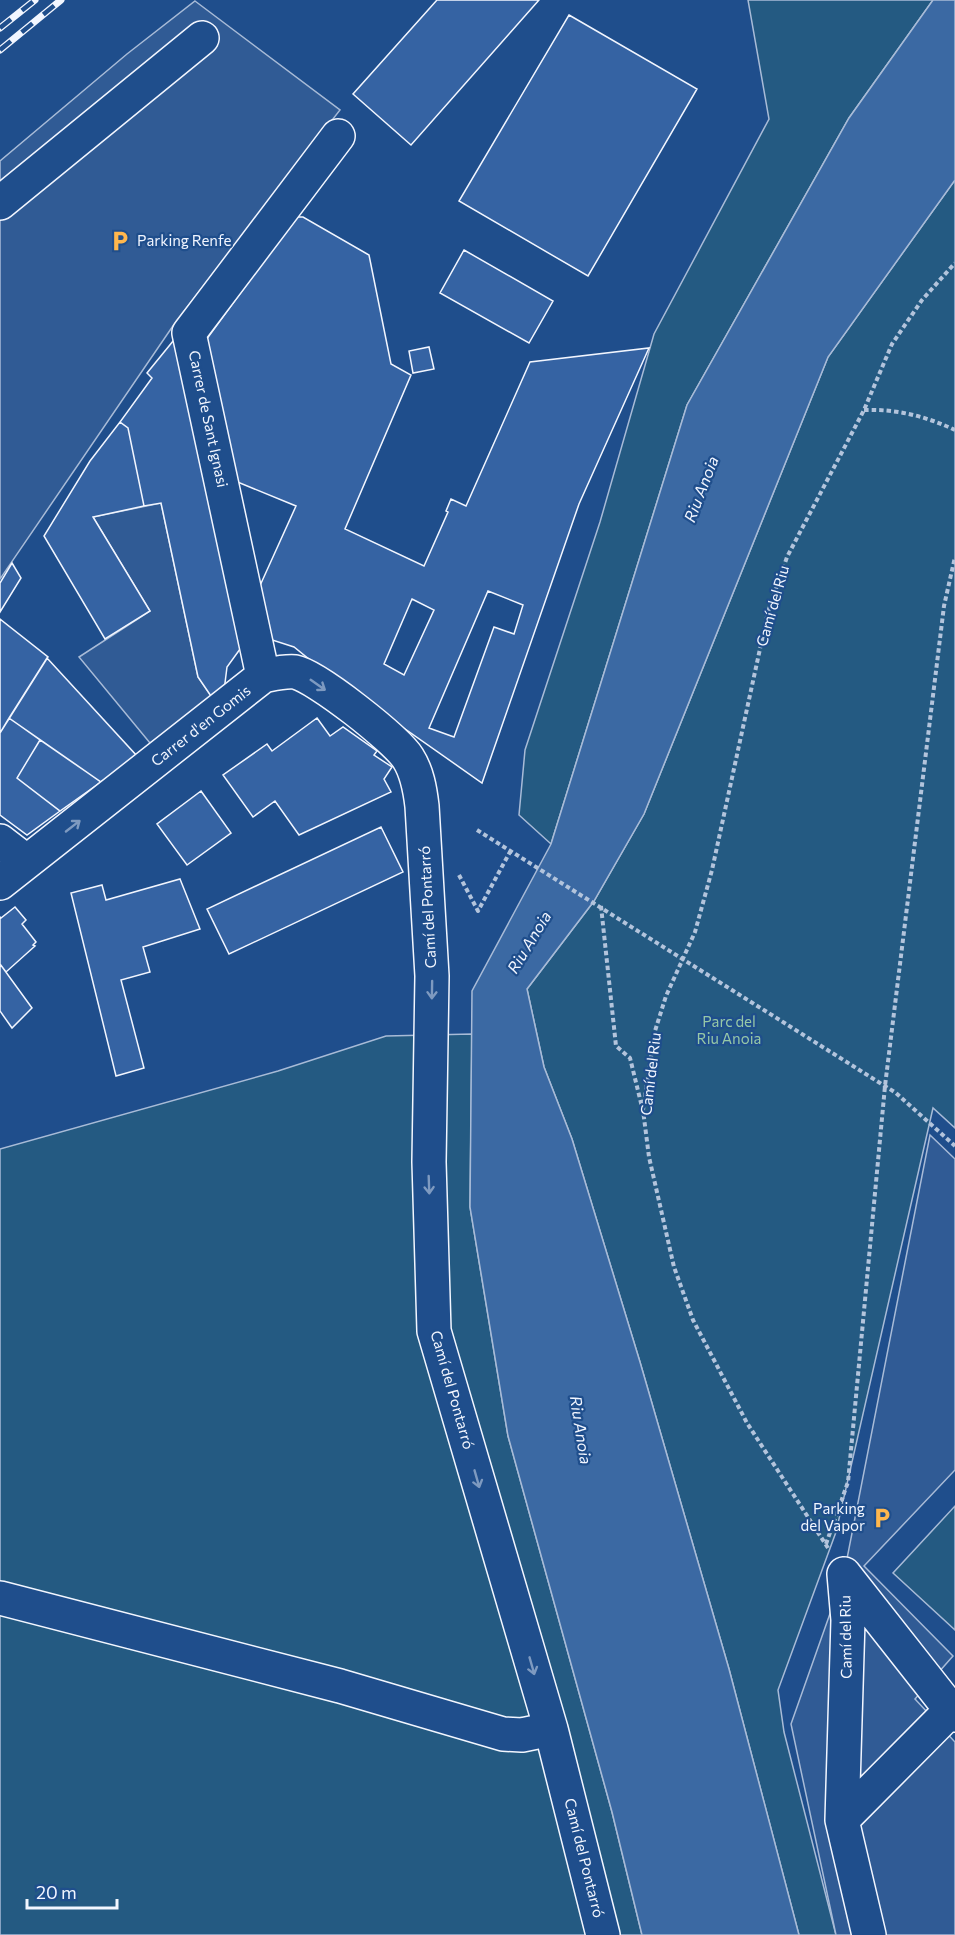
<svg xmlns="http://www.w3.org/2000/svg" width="955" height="1935" font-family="Commissioner,sans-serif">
	<rect width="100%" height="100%" fill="#1f4e8c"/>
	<!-- green -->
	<path fill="#245a82" stroke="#a8bbd7" stroke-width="1.5" d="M 748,0 L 933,0 L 849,118 L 687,405 L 551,844 L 519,815 L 525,750 L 600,522 L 654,334 L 769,119 Z
		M 955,180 L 955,1128 L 933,1108 L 836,1532 L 778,1690 L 784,1732 L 836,1935 L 799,1935 L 729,1669 L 640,1362 L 572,1139 L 544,1067 L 527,989 L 594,901 L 644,814 L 828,357 Z
		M 472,1034 L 470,1207 L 508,1436 L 612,1812 L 642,1935 L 0,1935 L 0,1149 L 278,1071 L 386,1036 Z
		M 955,1506 L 955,1630 L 893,1573 Z"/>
	<!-- parking -->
	<path fill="#305b95" stroke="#a8bbd7" stroke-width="1.5" d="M 195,1 L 340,110 L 177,320 L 0,579 L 0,161 L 127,54 Z
		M 161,503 L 198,677 L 213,699 L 150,743 L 79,657 L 150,611 L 93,517 Z
		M 930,1135 L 955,1159 L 955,1470 L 864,1566 L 953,1656 L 915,1699 L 955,1742 L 955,1935 L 836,1935 L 791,1724 L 844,1574 Z"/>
	<!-- water -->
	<path fill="#3b69a3" stroke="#a8bbd7" stroke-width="1.5" d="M 933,0 L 955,0 L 955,180 L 828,357 L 644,814 L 594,901 L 527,989 L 544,1067 L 572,1139 L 640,1362 L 729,1669 L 799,1935 L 642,1935 L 612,1812 L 508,1436 L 470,1207 L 472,991 L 551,844 L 687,405 L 849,118 Z"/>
	<!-- building -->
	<path fill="#3563a3" stroke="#f2f6ff" stroke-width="1.5" fill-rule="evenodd" d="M 437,0 L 539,0 L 411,145 L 353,94 Z
		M 569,15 L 697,89 L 588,276 L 459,201 Z
		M 296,217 L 303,217 L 369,255 L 391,364 L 411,375 L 345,529 L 424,566 L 448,512 L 446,511 L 451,499 L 466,506 L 530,362 L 649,348 L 579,504 L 482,783 L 331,677 L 294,647 L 269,639 L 258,590 L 296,506 L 235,481 L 206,340 ZM 488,591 L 523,605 L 514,634 L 494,627 L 454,737 L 429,728 ZM 412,599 L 434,610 L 404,675 L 384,664 Z
		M 464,250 L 553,301 L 529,343 L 440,293 Z
		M 178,335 L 243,645 L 227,667 L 224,691 L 213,699 L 198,677 L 161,503 L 144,506 L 128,428 L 120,422 L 152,378 L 147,373 Z
		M 429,347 L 434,369 L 413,373 L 409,351 Z
		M 120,422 L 128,428 L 144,506 L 93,517 L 150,611 L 105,639 L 44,536 L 90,461 Z
		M 12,563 L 21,578 L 0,612 L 0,583 Z
		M 0,619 L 48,657 L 0,733 Z
		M 47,658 L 137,756 L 101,782 L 9,718 Z
		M 9,718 L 40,740 L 17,778 L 60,811 L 27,835 L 0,815 L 0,733 Z
		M 317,718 L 330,736 L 343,727 L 377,751 L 374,755 L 392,767 L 384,779 L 391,792 L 299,835 L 275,801 L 253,817 L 223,775 L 267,744 L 272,751 Z
		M 40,740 L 101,782 L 60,811 L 17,778 Z
		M 201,791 L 231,833 L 187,865 L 157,824 Z
		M 381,827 L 403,872 L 229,954 L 207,909 Z
		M 180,879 L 200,929 L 143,947 L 150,972 L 121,980 L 144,1068 L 116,1076 L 71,893 L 102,885 L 106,900 Z
		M 15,907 L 26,920 L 22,924 L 36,942 L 33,945 L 35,946 L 6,972 L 0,964 L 0,917 L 1,918 Z
		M 0,964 L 32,1008 L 12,1028 L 0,1011 Z"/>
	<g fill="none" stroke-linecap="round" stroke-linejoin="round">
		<defs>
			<path id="minor" d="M 0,203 L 202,38
				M 263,676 L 189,333 L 338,136
				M 0,841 L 26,861
				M 0,883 L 263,676 C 273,674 284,671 295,672 C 316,676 396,739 408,758 C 417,772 420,789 422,806 L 432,976 L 429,1162 L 434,1331 L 551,1729 L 603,1935
				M 844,1574 L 848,1620 L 842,1820 L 869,1935
				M 844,1574 L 955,1715
				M 0,1598 L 340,1686 L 503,1734 L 522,1735 L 551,1729
				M 842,1820 L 955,1706"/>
		</defs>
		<!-- minor casing -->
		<use href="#minor" stroke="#f2f6ff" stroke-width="36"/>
		<!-- path -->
		<path stroke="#b3c4dc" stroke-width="4" stroke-dasharray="4.5 3" stroke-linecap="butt" d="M 864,410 C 897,409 925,416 955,430
			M 477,830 L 896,1093 L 955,1146
			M 459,875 L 478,911 L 511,850
			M 601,906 L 616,1046 L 630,1058 L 642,1107
			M 826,1544 L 848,1482 L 885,1086 L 944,606 L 955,557
			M 828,1548 L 747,1423 L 693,1320 L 674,1267 L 649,1157 L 643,1110 L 655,1031 L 666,996 L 695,932 L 712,870 L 768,612 L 787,557 L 864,410 L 892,344 L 922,300 L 955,263"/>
		<!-- minor -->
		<use href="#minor" stroke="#1f4e8c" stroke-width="33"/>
		<defs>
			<path id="rail" d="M 0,28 L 35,0
				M 0,50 L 61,0"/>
		</defs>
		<!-- rail casing -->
		<use href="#rail" stroke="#f2f6ff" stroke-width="7"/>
		<!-- rail -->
		<use href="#rail" stroke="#1f4e8c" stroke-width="4.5" stroke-dasharray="14" stroke-linecap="butt"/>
	</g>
	<!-- one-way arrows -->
	<defs><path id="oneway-shaft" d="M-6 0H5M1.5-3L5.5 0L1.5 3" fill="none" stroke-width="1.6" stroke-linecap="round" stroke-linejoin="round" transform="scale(1.5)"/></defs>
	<g stroke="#7e9ac0">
		<use href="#oneway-shaft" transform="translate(318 685) rotate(35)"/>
		<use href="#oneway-shaft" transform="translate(73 826) rotate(-38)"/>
		<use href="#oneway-shaft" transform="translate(432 990) rotate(91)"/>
		<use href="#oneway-shaft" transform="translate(429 1185) rotate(88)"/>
		<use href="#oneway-shaft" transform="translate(477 1479) rotate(74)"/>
		<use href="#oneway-shaft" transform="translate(532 1666) rotate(74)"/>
	</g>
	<!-- icons -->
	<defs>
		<symbol id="parking-bare" viewBox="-9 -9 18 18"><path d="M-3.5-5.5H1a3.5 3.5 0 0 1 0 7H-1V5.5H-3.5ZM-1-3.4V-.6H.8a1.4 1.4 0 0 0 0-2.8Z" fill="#ffb74d" stroke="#1f4e8c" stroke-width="2.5" paint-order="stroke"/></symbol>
	</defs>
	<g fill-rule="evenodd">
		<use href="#parking-bare" x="105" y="226" width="30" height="30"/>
		<use href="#parking-bare" x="867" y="1503" width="30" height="30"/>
	</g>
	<g text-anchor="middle" stroke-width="4.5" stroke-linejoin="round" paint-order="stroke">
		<!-- poi labels -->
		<g font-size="15" fill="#f2f6ff" stroke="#1f4e8c" text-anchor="start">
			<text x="137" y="246">Parking Renfe</text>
			<text x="865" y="1514" text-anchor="end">Parking<tspan x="865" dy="17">del Vapor</tspan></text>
		</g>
		<!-- street labels -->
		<g font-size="15" fill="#f2f6ff" stroke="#1f4e8c">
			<text transform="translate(208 419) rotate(78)" y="5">Carrer de Sant Ignasi</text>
			<text transform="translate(773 606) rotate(-74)" y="5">Camí del Riu</text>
			<text transform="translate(201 726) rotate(-38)" y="5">Carrer d'en Gomis</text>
			<text transform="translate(428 907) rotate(-93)" y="5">Camí del Pontarró</text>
			<text transform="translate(651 1074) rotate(-83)" y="5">Camí del Riu</text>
			<text transform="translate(452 1390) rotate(74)" y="5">Camí del Pontarró</text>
			<text transform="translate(846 1637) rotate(-91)" y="5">Camí del Riu</text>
			<text transform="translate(584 1858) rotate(76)" y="5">Camí del Pontarró</text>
		</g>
		<!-- park labels -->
		<g font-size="15" fill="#97c8a6" stroke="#1f4e8c">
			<text x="729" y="1027">Parc del<tspan x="729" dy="17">Riu Anoia</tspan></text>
		</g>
		<!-- water labels -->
		<g font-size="16" font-style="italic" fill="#f2f6ff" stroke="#1f4e8c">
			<text transform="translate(701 489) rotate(-69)" y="6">Riu Anoia</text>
			<text transform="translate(529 942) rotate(-59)" y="6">Riu Anoia</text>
			<text transform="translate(581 1430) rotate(81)" y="6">Riu Anoia</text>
		</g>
	</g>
	<!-- scale -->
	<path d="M27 1899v9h90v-9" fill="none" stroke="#f2f6ff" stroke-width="3"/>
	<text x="36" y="1899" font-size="18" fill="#f2f6ff" stroke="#1f4e8c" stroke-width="4.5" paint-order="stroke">20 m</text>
</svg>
